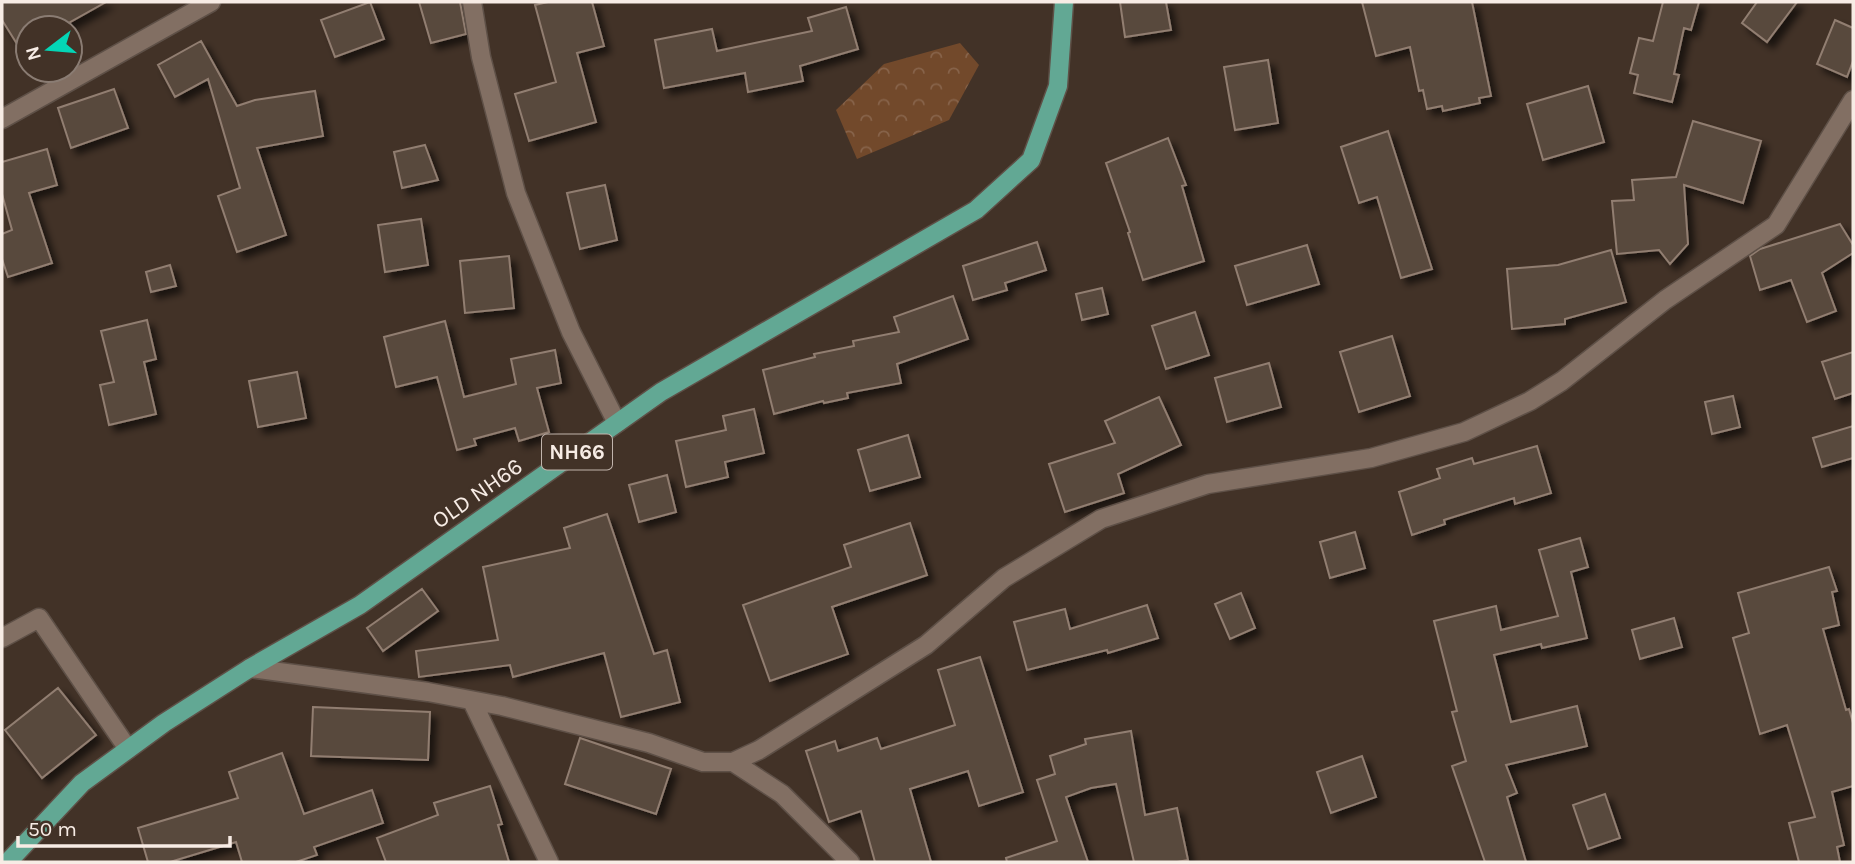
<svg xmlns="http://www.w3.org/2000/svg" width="1855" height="864" font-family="Karla,sans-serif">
	<defs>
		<pattern id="forest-crowns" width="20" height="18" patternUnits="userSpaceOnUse" patternTransform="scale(1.75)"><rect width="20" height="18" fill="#72492b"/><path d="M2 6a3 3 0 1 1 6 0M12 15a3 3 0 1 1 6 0" fill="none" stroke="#87634a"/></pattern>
		<filter id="shadow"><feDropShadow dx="6" dy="6" stdDeviation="3.5" flood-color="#0009"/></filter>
	</defs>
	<rect width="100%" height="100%" fill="#423227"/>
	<!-- forest -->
	<path fill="url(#forest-crowns)" d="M 960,43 L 979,65 L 949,120 L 857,159 L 836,110 L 884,64 Z"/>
	<!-- building -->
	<path fill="#59483d" stroke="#917e71" stroke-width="2" filter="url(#shadow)" d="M 2,2 L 106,2 L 67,24 L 69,28 L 28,28 L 27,60 L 2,20 Z
		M 370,2 L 384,39 L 335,57 L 321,20 Z
		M 419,2 L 460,2 L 466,34 L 431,43 Z
		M 548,2 L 592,2 L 604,46 L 577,53 L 596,122 L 529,141 L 515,94 L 556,82 L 535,5 Z
		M 1120,2 L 1166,2 L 1171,30 L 1125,37 Z
		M 1362,2 L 1472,2 L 1491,96 L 1479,98 L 1480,103 L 1443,111 L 1442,106 L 1427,109 L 1423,90 L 1419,91 L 1410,47 L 1376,56 Z
		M 1663,2 L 1699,2 L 1691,30 L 1684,28 L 1674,74 L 1679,75 L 1672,102 L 1634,93 L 1638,75 L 1630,73 L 1639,38 L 1653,41 Z
		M 1757,2 L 1797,2 L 1767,42 L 1742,23 Z
		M 846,7 L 858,49 L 800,66 L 803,81 L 748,92 L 745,73 L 664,88 L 655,40 L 712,29 L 717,51 L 812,31 L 808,18 Z
		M 1835,20 L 1853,28 L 1853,61 L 1847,77 L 1817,64 Z
		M 201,41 L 237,106 L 255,100 L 315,91 L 323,136 L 257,148 L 286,235 L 237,252 L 218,196 L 240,188 L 208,79 L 175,97 L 158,65 Z
		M 1268,60 L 1278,123 L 1235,130 L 1224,67 Z
		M 1588,86 L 1604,142 L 1543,160 L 1527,104 Z
		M 114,89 L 128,128 L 71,148 L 58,108 Z
		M 1693,121 L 1761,141 L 1743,203 L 1684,185 L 1688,244 L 1670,264 L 1659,250 L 1617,254 L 1612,201 L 1634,200 L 1632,180 L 1676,177 Z
		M 1388,131 L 1432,269 L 1401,278 L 1377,197 L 1359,203 L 1341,147 Z
		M 1168,138 L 1186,185 L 1182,186 L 1204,261 L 1143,280 L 1128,233 L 1130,232 L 1106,163 Z
		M 425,145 L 438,180 L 402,188 L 394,152 Z
		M 47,149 L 57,185 L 29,193 L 52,263 L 8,277 L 2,259 L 2,234 L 12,230 L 2,194 L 2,162 Z
		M 605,185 L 617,240 L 580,249 L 567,193 Z
		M 421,219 L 428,265 L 385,272 L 378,225 Z
		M 1840,224 L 1853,245 L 1853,253 L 1822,273 L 1836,311 L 1807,322 L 1791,280 L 1760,290 L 1750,256 L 1760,249 Z
		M 1037,242 L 1046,270 L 1005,283 L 1007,290 L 973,300 L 963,266 Z
		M 1307,245 L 1319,284 L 1247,305 L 1235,266 Z
		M 1611,250 L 1626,302 L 1565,319 L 1565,324 L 1512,329 L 1507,269 L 1558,265 Z
		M 509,256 L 514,308 L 465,313 L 460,261 Z
		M 170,265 L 176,286 L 151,292 L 146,272 Z
		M 1102,288 L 1108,314 L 1082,320 L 1076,294 Z
		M 953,296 L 968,339 L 897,364 L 901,383 L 847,393 L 848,398 L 824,403 L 823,401 L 774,414 L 763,370 L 815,357 L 814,354 L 854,346 L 853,341 L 899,332 L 894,317 Z
		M 1195,312 L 1209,355 L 1166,369 L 1152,326 Z
		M 147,320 L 156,359 L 144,362 L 156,414 L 109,425 L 100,385 L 114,382 L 101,331 Z
		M 445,321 L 464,397 L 516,384 L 511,359 L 555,350 L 561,383 L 537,388 L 549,432 L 519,441 L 515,428 L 474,439 L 476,445 L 457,450 L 437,377 L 396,387 L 384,337 Z
		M 1392,336 L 1410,396 L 1359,412 L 1340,352 Z
		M 1853,352 L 1853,393 L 1835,399 L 1822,362 Z
		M 1269,363 L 1281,407 L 1227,422 L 1215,378 Z
		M 297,372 L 306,418 L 258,427 L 249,381 Z
		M 1733,396 L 1740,427 L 1712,434 L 1705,402 Z
		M 1159,397 L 1181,445 L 1118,474 L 1124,493 L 1065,512 L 1049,464 L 1115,443 L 1105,421 Z
		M 754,409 L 764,453 L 725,462 L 728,477 L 686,487 L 676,441 L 726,430 L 723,416 Z
		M 1853,426 L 1853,458 L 1822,467 L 1813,438 Z
		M 908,435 L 920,477 L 870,491 L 858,450 Z
		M 1537,446 L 1551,493 L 1515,504 L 1514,498 L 1444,520 L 1445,524 L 1412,535 L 1399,492 L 1440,478 L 1437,469 L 1472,458 L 1474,464 Z
		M 667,475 L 676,512 L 639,522 L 629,485 Z
		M 607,514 L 654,654 L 667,650 L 680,702 L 621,717 L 604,653 L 513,677 L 510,665 L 419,677 L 416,651 L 498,640 L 483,567 L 570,548 L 564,528 Z
		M 910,523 L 927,575 L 832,607 L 848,654 L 770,681 L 743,605 L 851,567 L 844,545 Z
		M 1355,532 L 1365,568 L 1330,578 L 1320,542 Z
		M 1580,538 L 1588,567 L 1571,572 L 1587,638 L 1542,648 L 1541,644 L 1494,655 L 1511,722 L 1577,706 L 1587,746 L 1506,765 L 1517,793 L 1507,797 L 1526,862 L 1485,862 L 1452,766 L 1466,761 L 1452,712 L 1457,711 L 1434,621 L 1496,606 L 1501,630 L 1558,616 L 1539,550 Z
		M 1829,567 L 1837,591 L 1832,592 L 1839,625 L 1823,629 L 1846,710 L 1849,709 L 1853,723 L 1853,786 L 1832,792 L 1844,845 L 1837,847 L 1840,862 L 1799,862 L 1789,823 L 1815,817 L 1787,725 L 1760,734 L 1733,638 L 1749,633 L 1738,593 Z
		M 422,589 L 438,611 L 383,651 L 367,628 Z
		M 1241,593 L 1255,628 L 1230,639 L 1215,604 Z
		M 1147,605 L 1158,638 L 1108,653 L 1107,650 L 1027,670 L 1014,622 L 1065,609 L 1070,629 Z
		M 1674,618 L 1682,647 L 1640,659 L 1632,630 Z
		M 980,657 L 1023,792 L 979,806 L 968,771 L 910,789 L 931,862 L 875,862 L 861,811 L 829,822 L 806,751 L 835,741 L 838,751 L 877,738 L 881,749 L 955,725 L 938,670 Z
		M 58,688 L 96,735 L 42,778 L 5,730 Z
		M 313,707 L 430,712 L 428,760 L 311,756 Z
		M 1131,731 L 1145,815 L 1177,808 L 1188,860 L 1177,862 L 1134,862 L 1116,784 L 1091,788 L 1066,797 L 1088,862 L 1007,862 L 1006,858 L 1057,841 L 1037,780 L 1055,774 L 1050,756 L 1086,744 L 1085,739 Z
		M 580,738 L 671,769 L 656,814 L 565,784 Z
		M 282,753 L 304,814 L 372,790 L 383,823 L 314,847 L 317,855 L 296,862 L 242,862 L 236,842 L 170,862 L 148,862 L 138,828 L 238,798 L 229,772 Z
		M 1362,756 L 1376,797 L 1331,813 L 1317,772 Z
		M 490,786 L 502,824 L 498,825 L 509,862 L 386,862 L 377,838 L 438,815 L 434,803 Z
		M 1605,794 L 1620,838 L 1588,849 L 1573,805 Z"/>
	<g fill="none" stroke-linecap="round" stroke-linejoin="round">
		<defs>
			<path id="street" d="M 472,2 L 481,57 L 516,193 L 571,332 L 617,423
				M 2,119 L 211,2
				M 2,638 L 39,618 L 128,749
				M 250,668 L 428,692 L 502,706 L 649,743 L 703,762 L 733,762 L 759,750 L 926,645 L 1004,578 L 1101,519 L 1208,484 L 1371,458 L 1464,432 L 1530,401 L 1562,381 L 1665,300 L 1776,225 L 1853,100
				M 472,701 L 549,862
				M 733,762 L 782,794 L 850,862"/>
			<path id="primary" d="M 8,862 L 82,783 L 164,723 L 250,668 L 360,605 L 661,392 L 976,210 L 1031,160 L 1058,86 L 1064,2"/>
		</defs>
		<!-- street casing -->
		<use href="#street" stroke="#5e5047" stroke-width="21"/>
		<!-- primary casing -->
		<use href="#primary" stroke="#5e5047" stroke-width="21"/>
		<!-- street -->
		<use href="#street" stroke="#826f63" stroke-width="18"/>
		<!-- primary -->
		<use href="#primary" stroke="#62a894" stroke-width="18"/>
	</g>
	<g text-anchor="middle" stroke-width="5" stroke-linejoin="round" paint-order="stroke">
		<!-- shield labels -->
		<rect fill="#423227" stroke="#c1b4ac" stroke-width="2" x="542" y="434.5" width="70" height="35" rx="5"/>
		<g font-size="21" font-weight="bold" fill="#f7ece5">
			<text x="577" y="459">NH66</text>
		</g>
		<!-- street labels -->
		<g font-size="23" fill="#f7ece5" stroke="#423227">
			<text transform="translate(477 493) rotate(-35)" y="8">OLD NH66</text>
		</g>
	</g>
	<!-- border -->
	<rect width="1855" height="864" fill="none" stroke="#f7ece5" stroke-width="7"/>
	<!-- north arrow -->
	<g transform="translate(49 49) rotate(254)"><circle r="33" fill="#423227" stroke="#8a7c73" stroke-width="2"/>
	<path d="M0-5L12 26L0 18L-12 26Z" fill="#04d5b6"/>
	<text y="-10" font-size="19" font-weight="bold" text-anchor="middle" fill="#f7ece5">N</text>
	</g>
	<!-- scale -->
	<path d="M18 836v10h212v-10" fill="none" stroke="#f7ece5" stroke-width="3.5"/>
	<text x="28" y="836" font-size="21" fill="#f7ece5" stroke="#423227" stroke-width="5" paint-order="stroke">50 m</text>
</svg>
